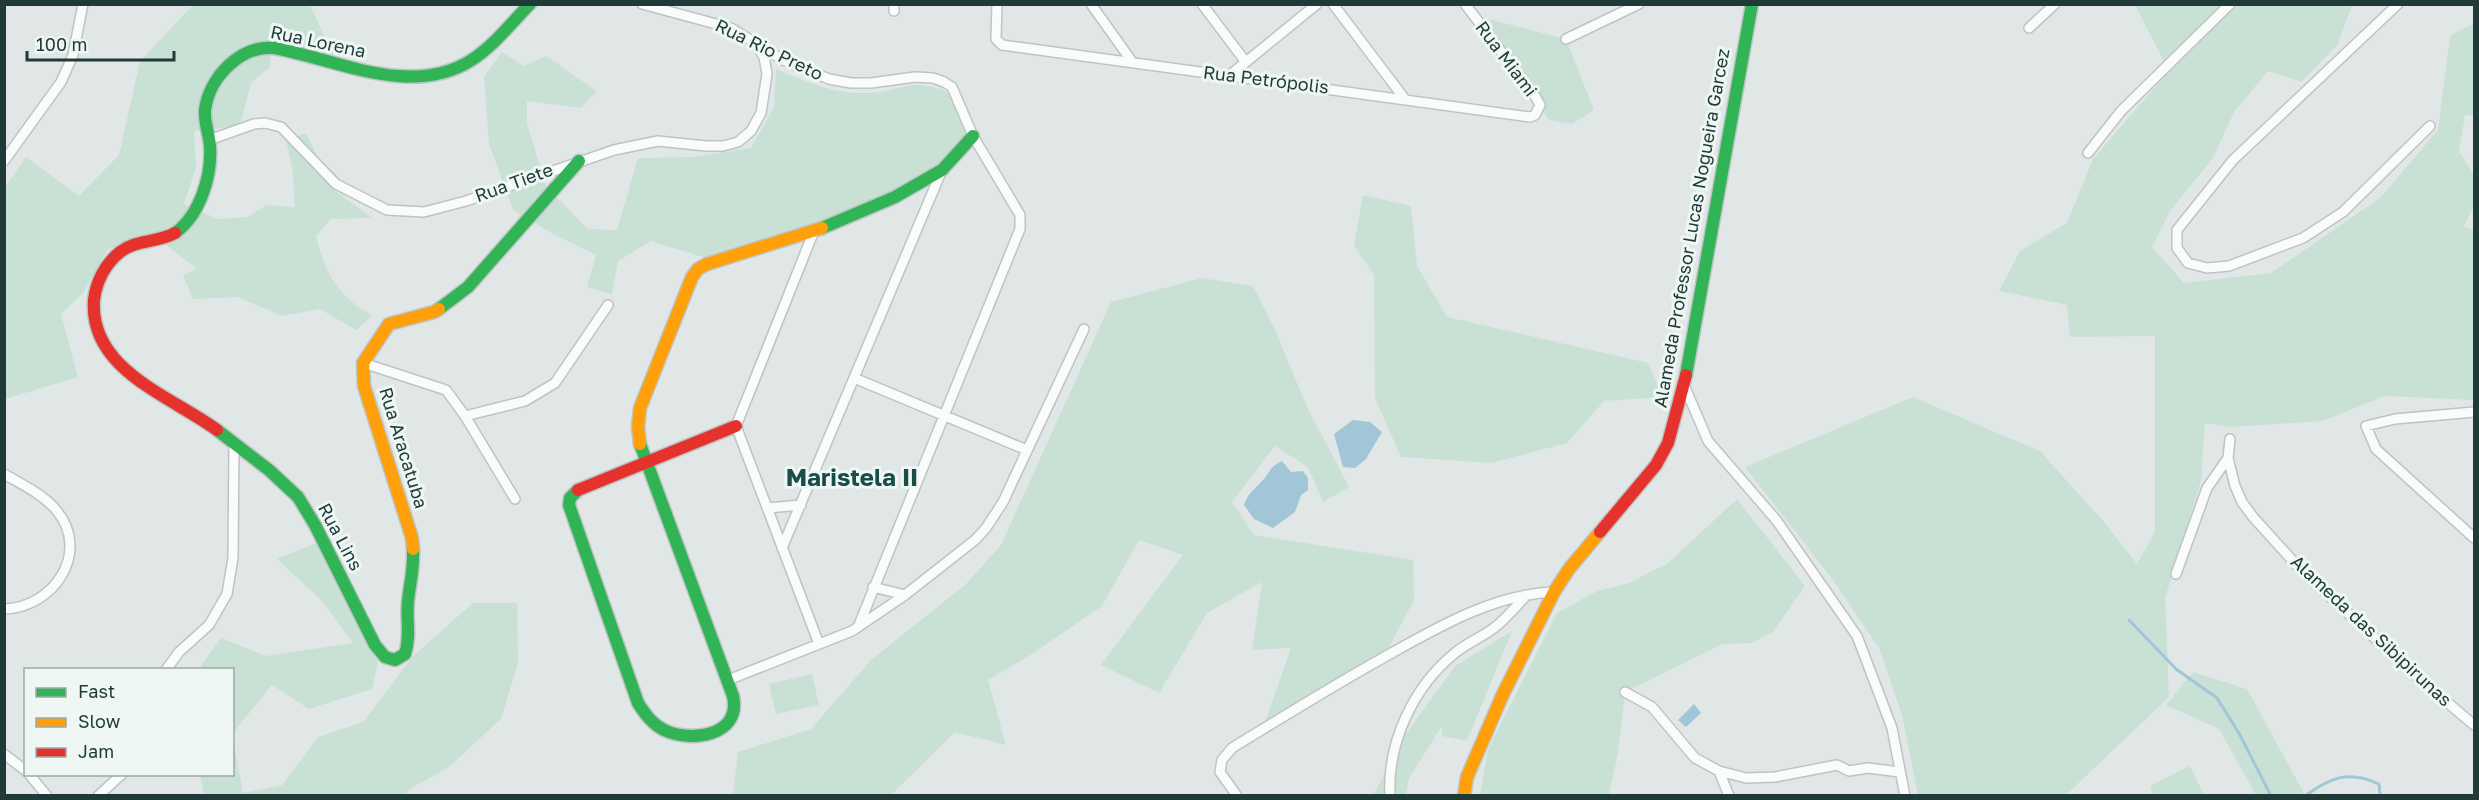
<svg xmlns="http://www.w3.org/2000/svg" width="2479" height="800" font-family="'Golos Text',sans-serif">
	<rect width="100%" height="100%" fill="#e1e7e6"/>
	<!-- green -->
	<path fill="#c9e1d5" d="M 196,4 L 310,5 L 337,63 L 271,30 L 270,67 L 251,83 L 240,126 L 194,131 L 196,168 L 184,204 L 218,219 L 248,217 L 266,205 L 295,207 L 292,168 L 286,140 L 306,133 L 333,189 L 372,218 L 331,219 L 316,236 C 326,276 337,294 372,316 L 356,330 L 320,309 L 282,316 L 238,297 L 193,299 L 183,275 L 197,269 L 151,233 L 107,250 L 84,292 L 61,314 L 78,377 L 5,399 L 5,187 L 26,157 L 79,196 L 119,155 L 140,61 L 191,7 Z
		M 2135,5 L 2352,5 L 2338,44 L 2301,82 L 2268,71 L 2234,112 L 2213,158 L 2170,211 L 2152,247 L 2184,283 L 2271,273 L 2380,198 L 2438,130 L 2450,36 L 2474,23 L 2474,116 L 2465,115 L 2459,151 L 2474,175 L 2474,206 L 2464,226 L 2474,230 L 2474,400 L 2385,396 L 2323,421 L 2231,427 L 2205,423 L 2201,481 L 2165,598 L 2169,697 L 2066,795 L 1918,795 L 1902,715 L 1879,648 L 1833,580 L 1745,467 L 1913,397 L 2040,451 L 2104,522 L 2137,564 L 2155,532 L 2155,336 L 2070,337 L 2067,305 L 1999,291 L 2020,251 L 2067,223 L 2093,159 L 2169,71 Z
		M 1472,15 L 1566,39 L 1594,110 L 1572,124 L 1549,120 Z
		M 502,52 L 524,66 L 546,56 L 597,91 L 581,108 L 527,101 L 527,124 L 546,186 L 588,229 L 617,230 L 638,158 L 693,157 L 751,148 L 774,107 L 776,69 C 803,80 831,93 861,93 C 899,94 908,75 948,92 L 966,135 L 940,164 L 893,191 L 813,224 L 706,258 L 651,241 L 618,261 L 612,294 L 587,287 L 596,255 L 553,234 L 513,210 L 489,144 L 484,76 Z
		M 1363,195 L 1411,206 L 1417,266 L 1447,317 L 1648,363 L 1663,397 L 1604,401 L 1567,443 L 1491,463 L 1401,457 L 1375,398 L 1374,275 L 1354,245 Z
		M 1202,278 L 1253,286 L 1275,330 L 1307,407 L 1349,487 L 1323,502 L 1308,467 L 1275,446 L 1232,502 L 1254,535 L 1413,560 L 1414,600 L 1388,649 L 1265,722 L 1291,648 L 1252,650 L 1262,582 L 1207,613 L 1159,693 L 1101,665 L 1183,555 L 1139,540 L 1102,606 L 1032,654 L 988,680 L 1006,745 L 955,732 L 891,795 L 733,795 L 738,752 L 811,729 L 872,659 L 965,585 L 1001,545 L 1111,302 Z
		M 1737,499 L 1805,586 L 1773,632 L 1752,643 L 1723,644 L 1625,692 L 1618,752 L 1609,795 L 1480,796 L 1488,749 L 1557,613 L 1597,591 L 1629,583 L 1668,563 Z
		M 318,542 L 378,663 L 372,689 L 309,709 L 272,685 L 233,733 L 232,670 L 198,670 L 221,638 L 266,656 L 353,643 L 322,601 L 277,559 Z
		M 473,603 L 517,603 L 518,663 L 501,719 L 449,767 L 408,790 L 406,795 L 204,795 L 200,775 L 232,774 L 233,738 L 243,793 L 282,785 L 318,737 L 363,722 L 413,656 Z
		M 1512,631 L 1467,741 L 1442,736 L 1442,726 L 1409,778 L 1406,795 L 1373,796 L 1406,734 L 1455,666 Z
		M 2193,672 L 2247,689 L 2305,795 L 2256,795 L 2219,729 L 2166,705 Z
		M 812,674 L 819,705 L 776,714 L 769,684 Z
		M 2190,766 L 2204,795 L 2153,795 L 2150,786 Z"/>
	<!-- water -->
	<path fill="#a1c6d7" d="M 1353,420 L 1370,422 L 1382,432 L 1366,459 L 1355,468 L 1343,467 L 1334,434 Z
		M 1282,461 L 1291,472 L 1303,471 L 1308,478 L 1308,490 L 1301,495 L 1295,512 L 1273,528 L 1254,519 L 1244,505 C 1248,493 1253,491 1261,482 C 1271,472 1268,468 1282,461 Z
		M 1694,704 L 1701,713 L 1686,727 L 1678,720 Z"/>
	<g fill="none" stroke-linecap="round" stroke-linejoin="round">
		<!-- stream -->
		<path stroke="#a1c6d7" stroke-width="3" d="M 2129,620 L 2176,669 L 2217,698 L 2240,735 L 2271,796
			M 2305,796 C 2331,777 2349,770 2379,784 L 2380,796"/>
		<defs>
			<path id="street" d="M 642,4 L 731,28 L 783,60 L 829,79 L 851,83 L 871,83 L 915,77 L 933,78 L 944,82 L 952,87 L 973,136 L 1020,215 L 1020,229 L 859,625
				M 997,4 L 996,39 L 1002,45 L 1530,117 L 1535,115 L 1540,105 L 1535,96 L 1465,4
				M 1091,4 L 1133,63
				M 1202,4 L 1245,61
				M 1333,4 L 1404,98
				M 2398,4 L 2233,160 L 2177,230 L 2177,248 L 2188,263 L 2207,268 L 2229,266 L 2303,238 L 2343,212 L 2430,126
				M 894,11 L 894,4
				M 2029,28 L 2055,4
				M 1566,39 L 1639,4
				M 1230,75 L 1317,4
				M 209,140 L 254,124 L 265,123 L 281,127 L 336,184 L 387,210 L 424,212 L 466,201 L 614,150 L 658,141 L 706,146 L 723,146 L 738,142 L 751,131 L 761,113 L 767,74 L 764,57 L 756,45
				M 2088,153 L 2121,111 L 2230,4
				M 4,161 L 61,82 L 73,55 L 83,4
				M 814,231 L 736,426 L 819,644
				M 363,363 L 446,390 L 465,416 L 515,499
				M 854,378 L 1027,450
				M 1684,385 L 1708,441 L 1777,521 L 1857,636 L 1892,728 L 1905,796
				M 2474,412 L 2395,419 L 2366,426 L 2376,449 L 2474,538
				M 465,416 L 525,401 L 555,383 L 608,305
				M 2230,439 L 2228,458 L 2235,486 L 2242,502 L 2253,517 L 2301,570 L 2416,676 L 2474,725
				M 4,474 C 23,485 43,494 57,511 C 91,553 53,608 4,609
				M 767,508 L 801,505
				M 782,548 L 942,170
				M 2176,574 L 2207,488 L 2228,458
				M 873,587 L 905,595
				M 166,670 L 179,652 L 209,625 L 227,594 L 233,558 L 234,443
				M 728,680 L 852,631 L 905,595 L 975,540 L 986,528 L 1003,502 L 1084,329
				M 1625,692 L 1652,707 L 1695,758 L 1719,771 L 1746,778 L 1775,777 L 1837,765 L 1849,771 L 1868,768 L 1900,772
				M 4,754 L 26,771
				M 1719,771 L 1729,796
				M 29,774 L 47,796
				M 98,796 L 122,774
				M 1237,796 L 1220,772 L 1222,760 L 1232,748 C 1281,718 1331,687 1381,659 C 1433,630 1492,594 1554,592
				M 1390,796 C 1387,742 1414,686 1455,653 C 1467,643 1482,637 1494,628 C 1506,619 1516,606 1527,595"/>
			<path id="fast" d="M 822,228 L 895,197 L 942,170 L 973,136
				M 175,233 C 200,215 212,176 210,146 C 209,134 204,122 205,110 C 209,77 241,45 274,48 C 336,59 410,98 470,61 C 493,47 511,23 530,4
				M 439,309 L 468,287 L 579,161
				M 1686,375 L 1752,4
				M 217,430 L 269,470 L 298,497 L 315,525 L 375,645 L 385,657 L 395,660 L 405,654 C 411,636 406,620 408,601 C 410,582 414,570 413,549
				M 578,490 L 570,498 L 569,505 L 638,703 C 645,714 652,724 664,730 C 691,743 742,736 733,696 L 640,444"/>
			<path id="slow" d="M 640,444 L 638,427 L 640,408 L 692,277 L 698,269 L 707,264 L 822,228
				M 413,549 L 412,538 L 364,386 L 363,363 L 389,324 L 434,312 L 439,309
				M 1464,796 L 1467,777 L 1503,694 L 1554,592 L 1569,569 L 1600,532"/>
			<path id="jam" d="M 175,233 C 157,243 137,239 120,252 C 105,264 96,282 94,300 C 89,370 171,396 217,430
				M 578,490 L 736,426
				M 1600,532 L 1656,465 L 1668,443 L 1686,375"/>
		</defs>
		<!-- street casing -->
		<use href="#street" stroke="#bec4c3" stroke-width="12"/>
		<!-- fast casing -->
		<use href="#fast" stroke="#bdc5c3" stroke-width="15"/>
		<!-- slow casing -->
		<use href="#slow" stroke="#bdc5c3" stroke-width="15"/>
		<!-- jam casing -->
		<use href="#jam" stroke="#bdc5c3" stroke-width="15"/>
		<!-- street -->
		<use href="#street" stroke="#fafbfb" stroke-width="9"/>
		<!-- fast -->
		<use href="#fast" stroke="#30b455" stroke-width="12"/>
		<!-- slow -->
		<use href="#slow" stroke="#ff9f0a" stroke-width="12"/>
		<!-- jam -->
		<use href="#jam" stroke="#e5322d" stroke-width="12"/>
	</g>
	<g text-anchor="middle" stroke-width="6" stroke-linejoin="round" paint-order="stroke">
		<!-- street labels -->
		<g font-size="18" fill="#1f3a37" stroke="#eef7f4">
			<text transform="translate(318 42) rotate(12)" y="6">Rua Lorena</text>
			<text transform="translate(769 50) rotate(26)" y="6">Rua Rio Preto</text>
			<text transform="translate(1506 59) rotate(53)" y="6">Rua Miami</text>
			<text transform="translate(1266 80) rotate(7)" y="6">Rua Petrópolis</text>
			<text transform="translate(514 183) rotate(-20)" y="6">Rua Tiete</text>
			<text transform="translate(1692 228) rotate(-80)" y="6">Alameda Professor Lucas Nogueira Garcez</text>
			<text transform="translate(403 448) rotate(73)" y="6">Rua Aracatuba</text>
			<text transform="translate(340 537) rotate(62)" y="6">Rua Lins</text>
			<text transform="translate(2371 631) rotate(43)" y="6">Alameda das Sibipirunas</text>
		</g>
		<!-- district labels -->
		<g font-size="24" font-weight="bold" fill="#1b4c48" stroke="#eef7f4">
			<text x="852" y="486">Maristela II</text>
		</g>
	</g>
	<!-- border -->
	<rect width="2479" height="800" fill="none" stroke="#1f3a37" stroke-width="12"/>
	<!-- legend -->
	<rect x="24" y="668" width="210" height="108" fill="#eef7f4" stroke="#9baba8" stroke-width="1.5"/>
	<rect x="36" y="688" width="30" height="9" fill="#30b455" stroke="#9baba8" stroke-width="1.5"/>
	<text x="78" y="698" font-size="18" fill="#1f3a37">Fast</text>
	<rect x="36" y="718" width="30" height="9" fill="#ff9f0a" stroke="#9baba8" stroke-width="1.5"/>
	<text x="78" y="728" font-size="18" fill="#1f3a37">Slow</text>
	<rect x="36" y="748" width="30" height="9" fill="#e5322d" stroke="#9baba8" stroke-width="1.5"/>
	<text x="78" y="758" font-size="18" fill="#1f3a37">Jam</text>
	<!-- scale -->
	<path d="M27 51v9h147v-9" fill="none" stroke="#1f3a37" stroke-width="3"/>
	<text x="36" y="51" font-size="18" fill="#1f3a37" stroke="#eef7f4" stroke-width="4.5" paint-order="stroke">100 m</text>
</svg>
